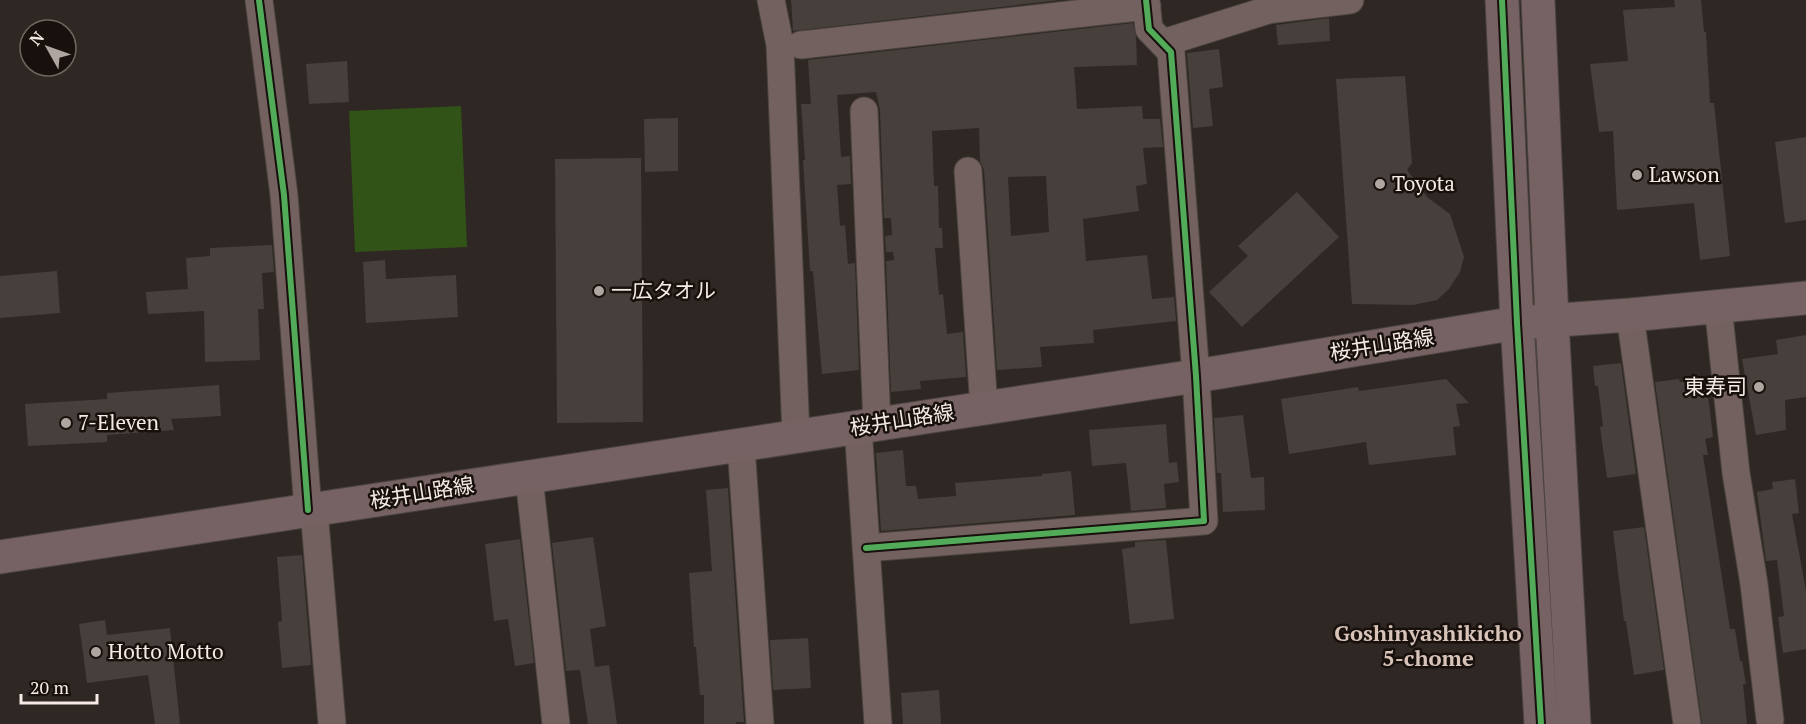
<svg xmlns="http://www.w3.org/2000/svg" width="1806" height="724" font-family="'PT Serif','Noto Sans JP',serif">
	<rect width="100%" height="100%" fill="#2f2723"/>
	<!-- green -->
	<path fill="#325318" d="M 461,106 L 467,247 L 355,252 L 349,111 Z"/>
	<!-- building -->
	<path fill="#463f3c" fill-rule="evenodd" d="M 791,0 L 1060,0 L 793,31 Z
		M 1674,0 L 1701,0 L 1704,32 L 1706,32 L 1710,103 L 1714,103 L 1730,256 L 1700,260 L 1694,203 L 1617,210 L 1613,131 L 1599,132 L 1590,64 L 1628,61 L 1623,10 L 1675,7 Z
		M 1329,18 L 1330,41 L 1278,45 L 1276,25 Z
		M 1133,23 L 1136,37 L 1137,65 L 1074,67 L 1077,109 L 1142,106 L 1143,119 L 1160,119 L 1163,147 L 1143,148 L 1147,184 L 1136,186 L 1139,211 L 1083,219 L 1086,261 L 1147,255 L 1152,299 L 1174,297 L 1176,321 L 1093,330 L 1094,343 L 1040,347 L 1042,367 L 997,370 L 984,170 L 980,161 L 979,128 L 932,131 L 934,186 L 938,186 L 939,228 L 942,228 L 943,248 L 935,248 L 939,295 L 943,294 L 947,334 L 963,332 L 966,377 L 920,381 L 921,389 L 891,392 L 886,261 L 894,260 L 893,252 L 886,252 L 885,236 L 892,235 L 891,218 L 884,218 L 880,110 L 876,92 L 837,95 L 841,157 L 850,156 L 851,184 L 837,185 L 840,226 L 845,225 L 848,264 L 855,263 L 859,370 L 822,374 L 813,271 L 810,271 L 803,160 L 805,160 L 801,104 L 811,104 L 808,60 ZM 1046,176 L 1049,232 L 1011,236 L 1008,177 Z
		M 1219,49 L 1223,87 L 1209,89 L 1213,126 L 1193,128 L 1187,53 Z
		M 347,61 L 349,102 L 309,104 L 306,64 Z
		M 1405,76 L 1412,163 L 1407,170 L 1427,197 L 1450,214 L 1464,257 L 1460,272 L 1449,289 L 1437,300 L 1413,305 L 1352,304 L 1336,79 Z
		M 678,118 L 678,171 L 645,172 L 644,119 Z
		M 1806,137 L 1806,220 L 1785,223 L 1775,142 Z
		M 641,158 L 643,422 L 557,423 L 555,159 Z
		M 1297,192 L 1339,237 L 1242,327 L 1209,292 L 1248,256 L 1238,246 Z
		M 272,245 L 274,272 L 262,273 L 264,309 L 258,309 L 260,360 L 205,362 L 204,311 L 148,314 L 146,292 L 188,289 L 186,258 L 210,256 L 210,248 Z
		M 385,260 L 386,279 L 456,275 L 458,317 L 366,323 L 363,262 Z
		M 57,271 L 60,313 L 0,318 L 0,276 Z
		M 1806,335 L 1806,397 L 1785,400 L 1786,430 L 1756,435 L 1742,359 L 1778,354 L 1776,340 Z
		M 1621,363 L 1636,474 L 1607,478 L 1600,427 L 1603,426 L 1598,386 L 1595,386 L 1593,366 Z
		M 1706,378 L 1713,437 L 1705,439 L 1708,455 L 1703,455 L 1730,629 L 1735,629 L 1740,661 L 1742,661 L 1746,684 L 1743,684 L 1747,724 L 1702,724 L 1655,382 L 1679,379 L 1680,382 Z
		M 1446,379 L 1469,403 L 1456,404 L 1460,426 L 1453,427 L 1456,455 L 1369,465 L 1366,442 L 1289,454 L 1281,399 L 1358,387 L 1359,391 Z
		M 219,385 L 221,416 L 171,419 L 174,430 L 107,435 L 107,442 L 28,446 L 25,404 L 107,399 L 107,393 Z
		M 1243,415 L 1251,478 L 1264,477 L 1265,510 L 1223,512 L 1221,473 L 1217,473 L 1214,418 Z
		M 1166,424 L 1169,463 L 1177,462 L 1179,482 L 1164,484 L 1166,508 L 1131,511 L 1126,463 L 1092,466 L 1089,430 Z
		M 903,450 L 906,486 L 916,486 L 918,499 L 956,496 L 955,483 L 1042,476 L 1042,474 L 1071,471 L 1075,515 L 881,531 L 876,453 Z
		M 1795,479 L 1799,513 L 1792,514 L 1806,591 L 1806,649 L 1783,653 L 1778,617 L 1784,616 L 1777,560 L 1766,561 L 1757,492 L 1773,489 L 1772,482 Z
		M 728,488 L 744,722 L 736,722 L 736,724 L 704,724 L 704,695 L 700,695 L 696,647 L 694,647 L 689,573 L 712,571 L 706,490 Z
		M 1644,527 L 1664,670 L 1634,675 L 1626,621 L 1624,621 L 1613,531 Z
		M 593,537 L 606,626 L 590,629 L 595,667 L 609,665 L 617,724 L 588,724 L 580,670 L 566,671 L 552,543 Z
		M 520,539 L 534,663 L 515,666 L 508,619 L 494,621 L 485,544 Z
		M 1166,540 L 1174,619 L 1130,624 L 1122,549 L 1135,547 L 1135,542 Z
		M 302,555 L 311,665 L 282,668 L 278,622 L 282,621 L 277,557 Z
		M 105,620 L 107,635 L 170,628 L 180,724 L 155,724 L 148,675 L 87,683 L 79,624 Z
		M 808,638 L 811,688 L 773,690 L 770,640 Z
		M 939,690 L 941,724 L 903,724 L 901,693 Z"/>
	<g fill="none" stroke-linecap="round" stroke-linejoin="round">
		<defs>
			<path id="street" d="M 259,0 L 284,195 L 308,510
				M 771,0 L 780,45 L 796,436
				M 1163,43 L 1268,10 L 1350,0
				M 801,45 L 1147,6
				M 864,111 L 877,424
				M 968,171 L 984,408
				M 1718,306 L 1736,473 L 1754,584 L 1770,720
				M 1630,315 L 1687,724
				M 858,427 L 878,724
				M 741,445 L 760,724
				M 529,477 L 556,724
				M 314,510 L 332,724
				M 866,548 L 1204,521 L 1196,376 L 1171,52 L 1149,29 L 1146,0"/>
			<path id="secondary" d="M 1502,0 L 1517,323 L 1541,724
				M 1538,0 L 1552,320 L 1574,724
				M 0,557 L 1196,376 L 1517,323 L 1630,315 L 1806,298"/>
		</defs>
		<!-- street casing -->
		<use href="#street" stroke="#4a433f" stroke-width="29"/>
		<!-- secondary casing -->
		<use href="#secondary" stroke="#4a433f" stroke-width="35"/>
		<!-- street -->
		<use href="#street" stroke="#73615f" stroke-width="27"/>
		<!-- secondary -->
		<use href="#secondary" stroke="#766262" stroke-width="33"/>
		<defs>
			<path id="cycleway" d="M 259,0 L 284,195 L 308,510
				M 1502,0 L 1517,323 L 1541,724
				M 866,548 L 1204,521 L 1196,376 L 1171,52 L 1149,29 L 1146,0"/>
		</defs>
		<!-- cycleway casing -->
		<use href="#cycleway" stroke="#17100c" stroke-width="10"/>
		<!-- cycleway -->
		<use href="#cycleway" stroke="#51ab58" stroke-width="6"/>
	</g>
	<!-- markers -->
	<g fill="#b0a6a1" stroke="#17100c" stroke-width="2">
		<circle cx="1637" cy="175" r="6"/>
		<circle cx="1380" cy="184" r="6"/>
		<circle cx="599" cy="291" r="6"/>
		<circle cx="1759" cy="387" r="6"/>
		<circle cx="66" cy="423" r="6"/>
		<circle cx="96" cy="652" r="6"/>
	</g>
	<g text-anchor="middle" stroke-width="5" stroke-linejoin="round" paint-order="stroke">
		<!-- poi labels -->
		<g font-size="21" fill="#f5eae5" stroke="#17100c" text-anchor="start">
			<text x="1649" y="182">Lawson</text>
			<text x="1392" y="191">Toyota</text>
			<text x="611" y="298">一広タオル</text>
			<text x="1747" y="394" text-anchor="end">東寿司</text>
			<text x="78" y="430">7-Eleven</text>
			<text x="108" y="659">Hotto Motto</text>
		</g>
		<!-- street labels -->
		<g font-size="21" fill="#f5eae5" stroke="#17100c">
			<text transform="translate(1382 345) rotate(-9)" y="7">桜井山路線</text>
			<text transform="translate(902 420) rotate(-9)" y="7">桜井山路線</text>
			<text transform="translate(422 493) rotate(-9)" y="7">桜井山路線</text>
		</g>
		<!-- neighbourhood labels -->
		<g font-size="22" font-weight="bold" fill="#d8c3b9" stroke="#17100c">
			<text x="1428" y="641">Goshinyashikicho<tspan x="1428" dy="25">5-chome</tspan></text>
		</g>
	</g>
	<!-- north arrow -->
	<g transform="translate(48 48) rotate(310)"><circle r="28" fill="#17100c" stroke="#706763" stroke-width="1.5"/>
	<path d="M0-4.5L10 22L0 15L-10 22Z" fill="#b0a6a1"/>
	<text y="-9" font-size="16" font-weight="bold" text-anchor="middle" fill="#f5eae5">N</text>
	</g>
	<!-- scale -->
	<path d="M21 694v9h76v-9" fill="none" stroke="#f5eae5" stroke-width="3"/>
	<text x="30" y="694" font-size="18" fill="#f5eae5" stroke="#17100c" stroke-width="4.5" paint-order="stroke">20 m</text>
</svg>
